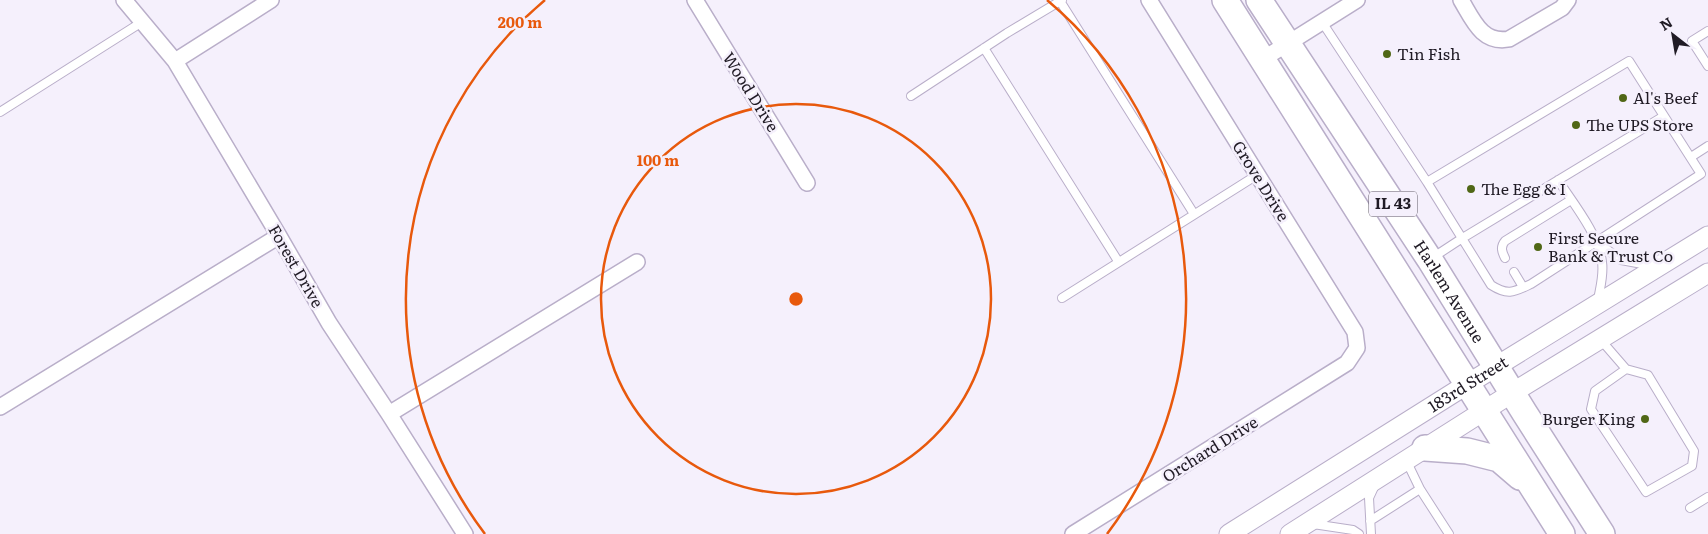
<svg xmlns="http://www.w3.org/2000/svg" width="1708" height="534" font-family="Literata,serif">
	<rect width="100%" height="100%" fill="#f5f0fc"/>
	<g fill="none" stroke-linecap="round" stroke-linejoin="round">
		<defs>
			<path id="service" d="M 1060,1 L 1194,214
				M 1322,22 L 1427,182 L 1629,61 L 1664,116 L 1461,239 L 1432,258
				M 1708,31 L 1692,41 L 1708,66
				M 984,48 L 1118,261
				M 911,96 L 1007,33 L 1062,0
				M 0,112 L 142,22
				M 1691,157 L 1708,146
				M 1558,180 C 1573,203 1599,235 1602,262 C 1604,275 1600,288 1598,300
				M 1427,182 L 1491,285 C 1508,296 1514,292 1531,284 L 1701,174 L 1664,116
				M 1597,242 L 1621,260 L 1653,266
				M 1505,258 C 1502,252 1500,247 1505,241 L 1571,200
				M 1514,272 L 1523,287
				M 1062,298 L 1257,175
				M 1600,339 L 1626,369 L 1595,391 L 1591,409 L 1646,492 L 1692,466 L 1694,451 L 1648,375 L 1626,369
				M 1406,460 L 1420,489 L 1449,534
				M 1690,508 L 1708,497
				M 1370,521 L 1420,489
				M 1313,524 L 1353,530 L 1359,534
				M 1371,534 L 1369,498 L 1375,485"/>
			<path id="minor" d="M 124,0 L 175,61 L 279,236 L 329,323 L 389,414 L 465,534
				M 695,0 L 807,183
				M 1461,0 C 1473,20 1482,44 1509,39 L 1562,8 L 1568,0
				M 1263,59 L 1357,0
				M 175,61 L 271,0
				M 0,407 L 279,236
				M 389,414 L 637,262
				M 1073,534 L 1347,363 L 1357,348 L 1355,332 L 1149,0"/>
			<g id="tertiary">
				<path id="s1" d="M 1229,534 L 1466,385 L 1708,236"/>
				<path d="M 1290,534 L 1512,393 L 1708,273"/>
			</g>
			<g id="primary">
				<path d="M 1225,0 L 1562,534"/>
				<path id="s2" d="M 1259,0 L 1430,260 L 1524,412 L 1602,534"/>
				<path d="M 1425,448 L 1467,451 L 1499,459 L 1520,477"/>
			</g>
		</defs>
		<!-- service casing -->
		<use href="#service" stroke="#b9aec9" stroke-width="10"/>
		<!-- minor casing -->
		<use href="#minor" stroke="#b9aec9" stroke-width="18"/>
		<!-- tertiary casing -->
		<use href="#tertiary" stroke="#b9aec9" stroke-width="21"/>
		<!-- primary casing -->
		<use href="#primary" stroke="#b9aec9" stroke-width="28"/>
		<!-- service -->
		<use href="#service" stroke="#fff" stroke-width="8"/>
		<!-- minor -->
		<use href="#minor" stroke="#fff" stroke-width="15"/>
		<!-- tertiary -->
		<use href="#tertiary" stroke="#fff" stroke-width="19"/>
		<!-- primary -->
		<use href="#primary" stroke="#fff" stroke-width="25"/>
	</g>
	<!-- distance rings -->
	<g fill="none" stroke="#e8590c" stroke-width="2.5">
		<circle cx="796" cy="299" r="195"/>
		<path d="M485 534A390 390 0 0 1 545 0M1047 0A390 390 0 0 1 1107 534"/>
	</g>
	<!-- markers -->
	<g fill="#506716" stroke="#f5f0fc" stroke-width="2">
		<circle cx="1387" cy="54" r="5"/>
		<circle cx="1623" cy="98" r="5"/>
		<circle cx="1576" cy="125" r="5"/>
		<circle cx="1471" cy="189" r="5"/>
		<circle cx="1538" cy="247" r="5"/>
		<circle cx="1645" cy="419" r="5"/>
	</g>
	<g text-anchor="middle" stroke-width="5" stroke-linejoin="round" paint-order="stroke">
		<!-- shield labels -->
		<rect fill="#f5f0fc" stroke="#605b66" stroke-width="1" x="1369" y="191.5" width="48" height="25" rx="4"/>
		<g font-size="15" font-weight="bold" fill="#201b25">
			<text x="1393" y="209">IL 43</text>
		</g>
		<!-- poi labels -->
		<g font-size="16" fill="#201b25" stroke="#f5f0fc" text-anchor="start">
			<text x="1397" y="60">Tin Fish</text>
			<text x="1633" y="104">Al's Beef</text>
			<text x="1586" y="131">The UPS Store</text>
			<text x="1481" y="195">The Egg &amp; I</text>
			<text x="1548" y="244">First Secure<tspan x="1548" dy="18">Bank &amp; Trust Co</tspan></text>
			<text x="1635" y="425" text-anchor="end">Burger King</text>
		</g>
		<!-- street labels -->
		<g font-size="16" fill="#201b25" stroke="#f5f0fc">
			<text transform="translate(751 92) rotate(58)" y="6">Wood Drive</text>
			<text transform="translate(1261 181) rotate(58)" y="6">Grove Drive</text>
			<text transform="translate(296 266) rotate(60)" y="6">Forest Drive</text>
			<text dy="6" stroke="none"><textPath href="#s2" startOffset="348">Harlem Avenue</textPath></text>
			<text dy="6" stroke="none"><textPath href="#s1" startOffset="282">183rd Street</textPath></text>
			<text transform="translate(1210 449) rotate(-32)" y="6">Orchard Drive</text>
		</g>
	</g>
	<circle cx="796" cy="299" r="8" fill="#e8590c" stroke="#f5f0fc" stroke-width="2.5"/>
	<g font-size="15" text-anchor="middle" font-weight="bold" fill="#e8590c" stroke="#f5f0fc" stroke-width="5" stroke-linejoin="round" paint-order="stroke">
		<text x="520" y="28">200 m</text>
		<text x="658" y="166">100 m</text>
	</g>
	<!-- north arrow -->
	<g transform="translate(1673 35) rotate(329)" stroke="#f5f0fc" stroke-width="4" paint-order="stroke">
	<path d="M0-4L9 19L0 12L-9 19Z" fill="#201b25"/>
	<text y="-8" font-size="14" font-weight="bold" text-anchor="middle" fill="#201b25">N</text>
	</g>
</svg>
